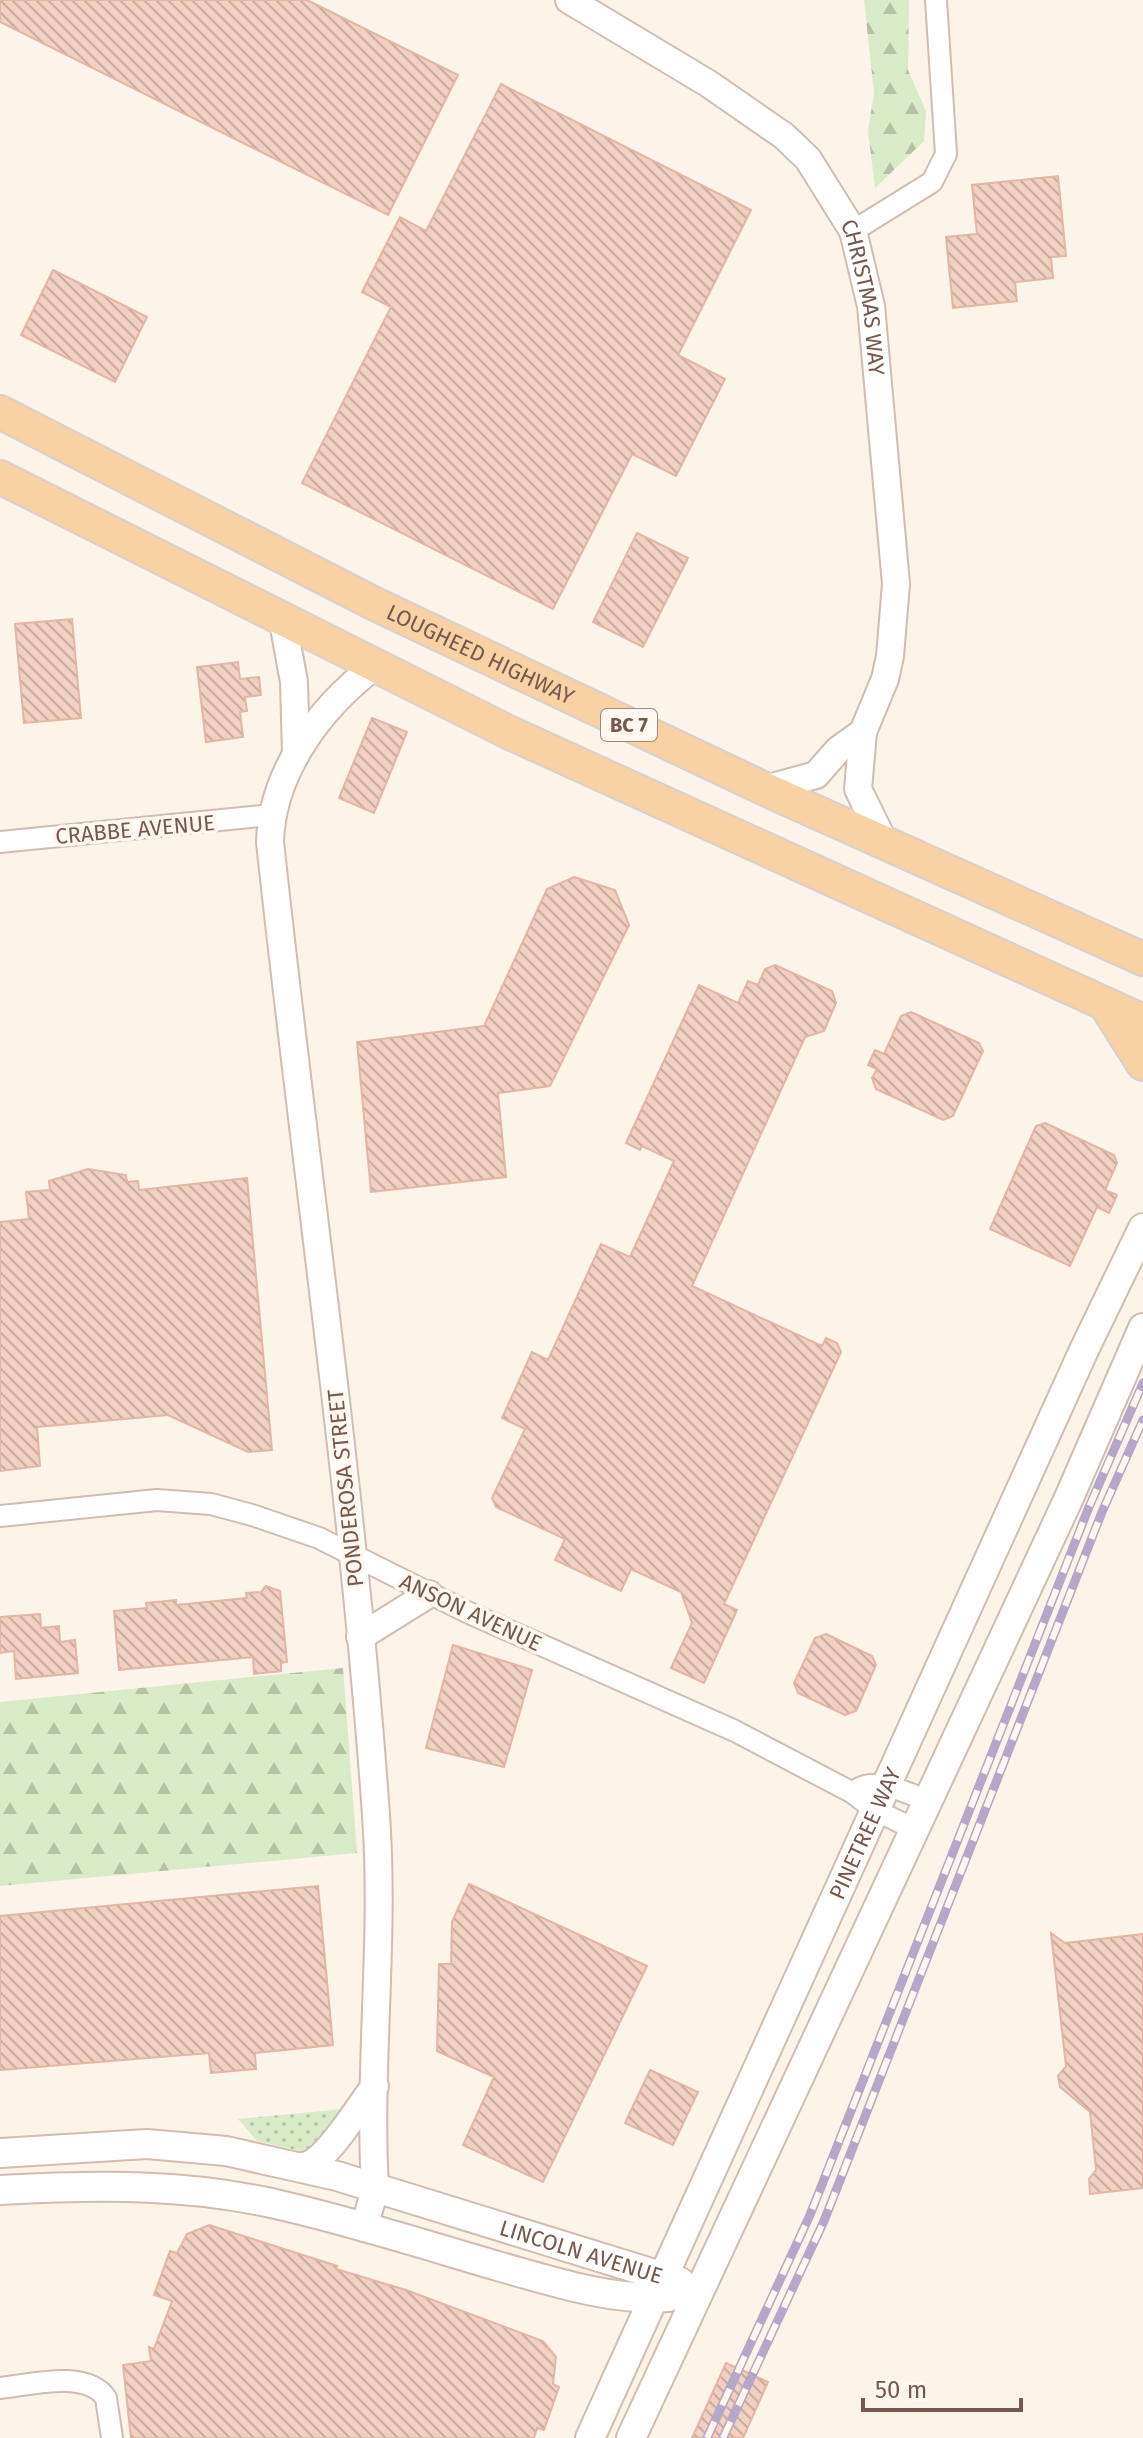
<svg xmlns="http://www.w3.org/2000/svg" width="1143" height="2438" font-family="'Fira Sans',sans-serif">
	<defs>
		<pattern id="grass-dots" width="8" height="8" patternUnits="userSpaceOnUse" patternTransform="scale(2)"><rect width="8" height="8" fill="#d9eac7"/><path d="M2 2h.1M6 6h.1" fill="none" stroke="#b5c0a4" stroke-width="1.8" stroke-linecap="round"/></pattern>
		<pattern id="forest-firs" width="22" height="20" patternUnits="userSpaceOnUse" patternTransform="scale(2)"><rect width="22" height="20" fill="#d9eac7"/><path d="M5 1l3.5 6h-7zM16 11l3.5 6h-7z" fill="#b5c0a4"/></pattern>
		<pattern id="building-back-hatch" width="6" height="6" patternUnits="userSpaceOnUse" patternTransform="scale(2)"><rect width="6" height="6" fill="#f1d0c1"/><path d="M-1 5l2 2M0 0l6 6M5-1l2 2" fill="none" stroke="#c8ac9f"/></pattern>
	</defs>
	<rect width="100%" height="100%" fill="#fcf3e9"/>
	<!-- grass -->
	<path fill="url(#grass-dots)" d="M 345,2109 L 317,2145 L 301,2151 L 257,2141 L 238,2119 Z"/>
	<!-- forest -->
	<path fill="url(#forest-firs)" d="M 864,0 L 909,0 L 908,70 L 926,111 L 924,141 L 875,188 L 868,131 L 874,93 Z
		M 343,1668 L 357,1853 L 0,1886 L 0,1702 Z"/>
	<!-- building -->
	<path fill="url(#building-back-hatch)" stroke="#e3b5a2" stroke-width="2" d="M 0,0 L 307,0 L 458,75 L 388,215 L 0,22 Z
		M 501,84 L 751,210 L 678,355 L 725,379 L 676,476 L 632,454 L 553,609 L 302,483 L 391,307 L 362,292 L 400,217 L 426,231 Z
		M 1058,176 L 1066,256 L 1051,257 L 1053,278 L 1015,282 L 1017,301 L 953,308 L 946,237 L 977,234 L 972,185 Z
		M 53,270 L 147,317 L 115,382 L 21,335 Z
		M 637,533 L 688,558 L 643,647 L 593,622 Z
		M 72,619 L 81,718 L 24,723 L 15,624 Z
		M 238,662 L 240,679 L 259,677 L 261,695 L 245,697 L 247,711 L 240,712 L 243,737 L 206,742 L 197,667 Z
		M 372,718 L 407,732 L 374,813 L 339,798 Z
		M 574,877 L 615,890 L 629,925 L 550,1086 L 498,1093 L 506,1177 L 371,1192 L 357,1042 L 484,1026 L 547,889 Z
		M 775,965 L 832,991 L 836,1003 L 824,1031 L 805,1037 L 692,1286 L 822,1346 L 826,1338 L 837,1343 L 841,1352 L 724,1604 L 737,1610 L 704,1683 L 671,1668 L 692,1623 L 681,1592 L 631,1569 L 621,1591 L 555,1560 L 565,1539 L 496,1507 L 492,1498 L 525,1429 L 502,1418 L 532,1352 L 548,1360 L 601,1244 L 630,1257 L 674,1161 L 642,1146 L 640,1150 L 626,1143 L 699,985 L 738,1003 L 748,981 L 758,985 L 765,969 Z
		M 911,1012 L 979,1043 L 983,1051 L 953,1116 L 943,1120 L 876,1089 L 872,1078 L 877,1069 L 868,1065 L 875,1050 L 884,1054 L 901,1016 Z
		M 1045,1123 L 1114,1155 L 1117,1163 L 1105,1190 L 1117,1195 L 1109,1213 L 1097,1207 L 1070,1266 L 990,1229 L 1036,1126 Z
		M 88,1169 L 126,1175 L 127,1182 L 138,1181 L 139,1190 L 247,1178 L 272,1450 L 248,1452 L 168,1415 L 37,1427 L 40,1466 L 0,1471 L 0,1222 L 29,1219 L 26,1192 L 50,1190 L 49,1181 Z
		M 266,1586 L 280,1591 L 287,1662 L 281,1663 L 281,1671 L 254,1674 L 253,1657 L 119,1670 L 114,1611 L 147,1608 L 146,1603 L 176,1600 L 176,1605 L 247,1598 L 246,1593 L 261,1592 Z
		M 40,1614 L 41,1628 L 59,1626 L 60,1642 L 75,1640 L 78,1673 L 16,1679 L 14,1651 L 0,1653 L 0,1617 Z
		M 826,1634 L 872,1656 L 876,1665 L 856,1711 L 845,1715 L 798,1693 L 794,1683 L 815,1638 Z
		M 453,1645 L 532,1670 L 504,1767 L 426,1748 Z
		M 469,1884 L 647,1966 L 543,2182 L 463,2145 L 494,2077 L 437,2051 L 439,1964 L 451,1964 L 452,1922 Z
		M 318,1886 L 333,2045 L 255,2053 L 256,2069 L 211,2073 L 209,2053 L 0,2070 L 0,1916 Z
		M 1051,1933 L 1065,1943 L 1143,1934 L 1143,2188 L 1090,2194 L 1089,2179 L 1096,2170 L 1090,2112 L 1060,2087 L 1058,2076 L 1066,2066 Z
		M 650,2070 L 698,2092 L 673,2145 L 625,2123 Z
		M 209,2225 L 337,2266 L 336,2269 L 406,2290 L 543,2341 L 556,2357 L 553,2384 L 559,2387 L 544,2430 L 537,2428 L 534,2438 L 131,2438 L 123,2365 L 151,2361 L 149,2347 L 154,2349 L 172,2301 L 154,2295 L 170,2251 L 177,2253 L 187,2234 Z
		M 726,2363 L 768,2382 L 743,2438 L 692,2438 Z"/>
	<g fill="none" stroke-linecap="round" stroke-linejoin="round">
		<defs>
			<path id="minor" d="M 853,231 L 932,182 L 946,154 L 936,0
				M 0,842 L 271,815
				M 0,1516 L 157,1500 L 211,1504 L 252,1515 L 319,1538 L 467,1612 L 735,1731 L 853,1793 L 875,1810 L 914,1829
				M 853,1793 C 872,1774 907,1793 928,1801
				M 0,2388 C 30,2385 86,2369 106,2398 L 112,2438"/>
			<g id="tertiary">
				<path id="s1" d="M 569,0 L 709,84 L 784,136 L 808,159 L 853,231 L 871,306 L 896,584 L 890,656 L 885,679 L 863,732 L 858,789 L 885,844"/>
				<path d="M 283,622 L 294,682 L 296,754"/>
				<path d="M 765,789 L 816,775 L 838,750 L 863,732"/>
				<path d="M 360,1637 L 429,1594"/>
				<path d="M 302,2166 C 326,2165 359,2105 375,2086"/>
				<path d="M 364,2228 L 375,2189 C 368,2065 385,1940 376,1815 C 353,1490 305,1167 270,842 C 272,772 320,707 375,666"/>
			</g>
			<g id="secondary">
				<path id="s2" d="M 0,2153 L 147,2144 L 226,2151 L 337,2176 L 680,2282"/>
				<path d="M 0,2190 C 97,2185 189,2183 284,2206 C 357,2223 429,2246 501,2267 C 554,2282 612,2301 668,2297"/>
				<path id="s3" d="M 590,2438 L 1084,1350 L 1143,1228"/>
				<path d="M 631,2438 L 1068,1500 L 1143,1328"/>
			</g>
			<g id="primary">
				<path id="s4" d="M 0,412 L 375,604 L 765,789 L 1143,959"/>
				<path d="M 0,477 L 508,732 L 1143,1021"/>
				<path d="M 1105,1004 L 1143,1064"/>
			</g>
		</defs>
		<!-- minor casing -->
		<use href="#minor" stroke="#d0bcb1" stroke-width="24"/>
		<!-- tertiary casing -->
		<use href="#tertiary" stroke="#d0bcb1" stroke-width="30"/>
		<!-- secondary casing -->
		<use href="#secondary" stroke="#d3bcaf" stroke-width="32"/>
		<!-- primary casing -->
		<use href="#primary" stroke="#d9d0cd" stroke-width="36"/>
		<!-- minor -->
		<use href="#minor" stroke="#fff" stroke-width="20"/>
		<!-- tertiary -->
		<use href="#tertiary" stroke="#fff" stroke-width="26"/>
		<!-- secondary -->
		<use href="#secondary" stroke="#fff" stroke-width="28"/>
		<!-- primary -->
		<use href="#primary" stroke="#f8d1a4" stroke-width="32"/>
		<defs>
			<path id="rail" d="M 707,2438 L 810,2215 L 1089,1507 L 1143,1383
				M 723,2438 L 824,2221 L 1102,1512 L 1143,1420"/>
		</defs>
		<!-- rail casing -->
		<use href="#rail" stroke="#b5a7c7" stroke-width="9"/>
		<!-- rail -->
		<use href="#rail" stroke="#fff7f0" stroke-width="6" stroke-dasharray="18" stroke-linecap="butt"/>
	</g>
	<g text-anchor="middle" stroke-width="7" stroke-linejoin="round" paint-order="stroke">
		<!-- shield labels -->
		<rect fill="#fff7f0" stroke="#9f887e" stroke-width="2" x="601" y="709" width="56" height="32" rx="6"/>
		<g font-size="20" font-weight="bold" fill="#76584d">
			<text x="629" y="732">BC 7</text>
		</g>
		<!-- street labels -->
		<g font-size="22" fill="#76584d" stroke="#fff7f0">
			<text dy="8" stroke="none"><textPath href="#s1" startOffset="440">CHRISTMAS WAY</textPath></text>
			<text dy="8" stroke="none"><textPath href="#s4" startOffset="538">LOUGHEED HIGHWAY</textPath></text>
			<text transform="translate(135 829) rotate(-5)" y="8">CRABBE AVENUE</text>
			<text transform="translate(345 1488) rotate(-96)" y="8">PONDEROSA STREET</text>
			<text transform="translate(471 1612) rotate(25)" y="8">ANSON AVENUE</text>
			<text dy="8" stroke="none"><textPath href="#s3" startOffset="664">PINETREE WAY</textPath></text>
			<text dy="8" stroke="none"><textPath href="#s2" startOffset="596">LINCOLN AVENUE</textPath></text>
		</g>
	</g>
	<!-- scale -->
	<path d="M863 2398v12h158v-12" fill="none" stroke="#76584d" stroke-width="4"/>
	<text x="875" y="2398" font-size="24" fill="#76584d" stroke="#fff7f0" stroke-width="6" paint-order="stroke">50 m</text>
</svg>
